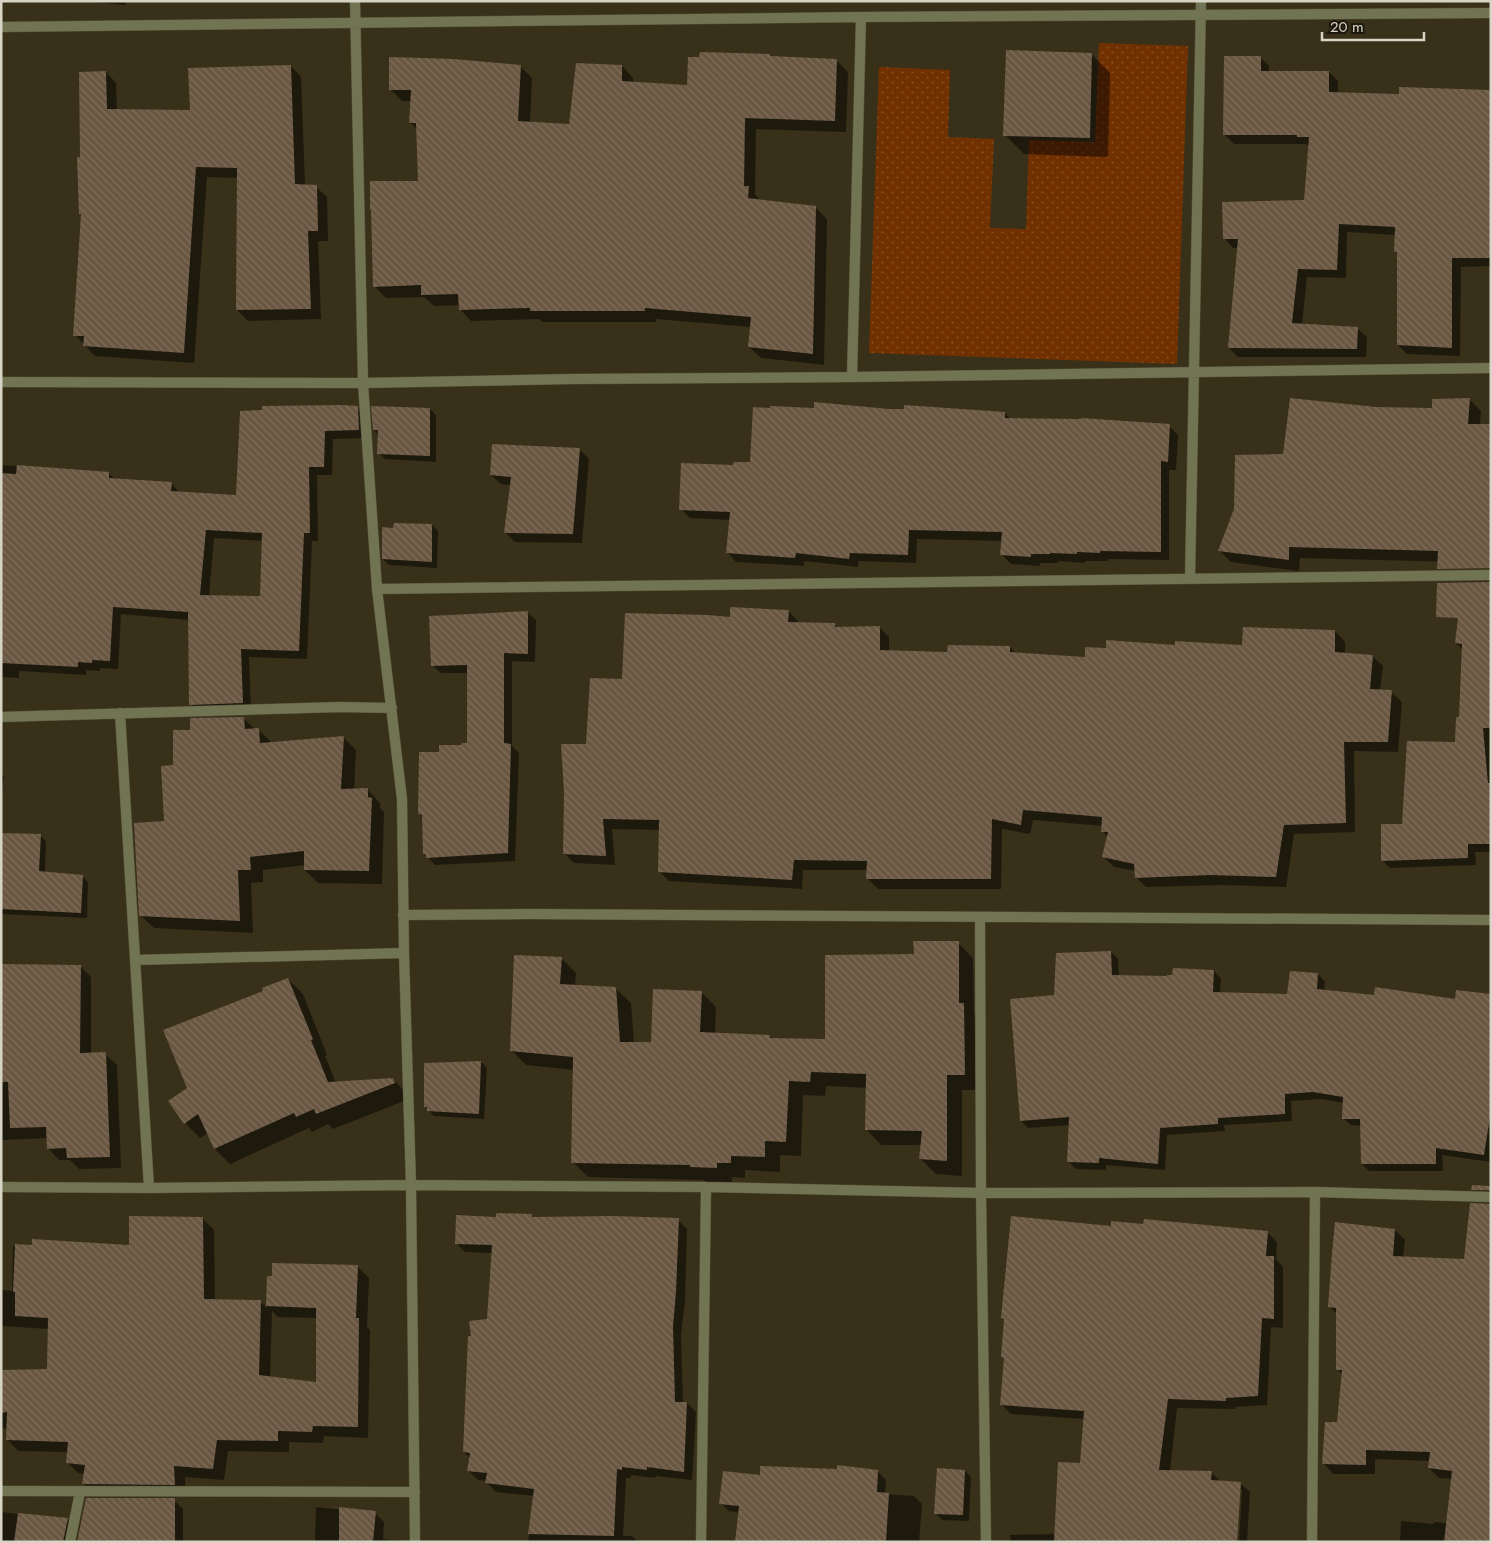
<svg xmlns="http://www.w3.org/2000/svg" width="1492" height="1543" font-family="Jost,sans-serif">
	<defs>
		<pattern id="grass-dots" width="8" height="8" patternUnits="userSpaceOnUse" patternTransform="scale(1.25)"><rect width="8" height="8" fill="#713000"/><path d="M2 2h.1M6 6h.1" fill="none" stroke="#844d24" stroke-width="1.8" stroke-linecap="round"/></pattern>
		<pattern id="building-back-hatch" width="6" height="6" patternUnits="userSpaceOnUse" patternTransform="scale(1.25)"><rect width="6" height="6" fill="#695742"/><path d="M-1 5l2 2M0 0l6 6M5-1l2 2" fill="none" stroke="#7e6e5c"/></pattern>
	</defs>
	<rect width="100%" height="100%" fill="#383018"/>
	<!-- grass -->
	<path fill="url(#grass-dots)" d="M 1099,43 L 1188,46 L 1177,364 L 869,353 L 879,67 L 950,70 L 948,137 L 994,139 L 990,228 L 1026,229 L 1029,140 L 1095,142 Z"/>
	<!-- shadow -->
	<path fill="#0007" fill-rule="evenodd" d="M 84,1 L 126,1 L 125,5 Z
		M 1091,54 L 1110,73 L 1108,157 L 1024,154 L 1005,135 Z
		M 770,55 L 772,58 L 836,60 L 848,72 L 846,132 L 756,129 L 755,194 L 760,201 L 815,207 L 827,219 L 824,365 L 761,358 L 749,347 L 751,327 L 656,319 L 656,322 L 542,322 L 539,319 L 471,321 L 460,309 L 460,305 L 434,306 L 424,297 L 386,298 L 374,286 L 419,182 L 417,129 L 410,123 L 412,101 L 402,101 L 391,90 L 520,66 L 532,78 L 530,123 L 570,125 L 622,66 L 633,78 L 633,83 L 688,86 Z
		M 1260,57 L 1269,66 L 1269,72 L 1329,72 L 1338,81 L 1338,94 L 1400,96 L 1491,91 L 1491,266 L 1461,267 L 1460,356 L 1407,354 L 1398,345 L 1398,254 L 1395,252 L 1396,235 L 1347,232 L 1346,278 L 1307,277 L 1302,325 L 1357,328 L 1367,337 L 1366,357 L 1238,357 L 1229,348 L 1239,248 L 1233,248 L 1224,238 L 1305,201 L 1310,146 L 1305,144 L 1234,144 L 1225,135 Z
		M 291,66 L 301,77 L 305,186 L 316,187 L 327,197 L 328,241 L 318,241 L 321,319 L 248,321 L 237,310 L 238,178 L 207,177 L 194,363 L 95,356 L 75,335 L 83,216 L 80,214 L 82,158 L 106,72 L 116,83 L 117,111 L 191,111 Z
		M 1470,400 L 1481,411 L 1480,425 L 1458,562 L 1300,558 L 1299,571 L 1231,562 L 1220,551 L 1284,455 L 1376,408 L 1434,409 Z
		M 357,407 L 366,415 L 367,438 L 333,439 L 332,475 L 317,475 L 318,541 L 312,541 L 307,659 L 249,657 L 251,711 L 199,713 L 191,704 L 189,620 L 121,614 L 118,669 L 100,668 L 100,671 L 86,670 L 86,675 L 19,671 L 19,678 L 1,677 L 1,465 L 109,473 L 115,480 L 171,483 L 179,492 L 237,496 ZM 214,538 L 263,541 L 261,598 L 209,596 Z
		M 430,409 L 436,415 L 436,462 L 385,459 L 379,453 L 379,435 L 374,430 Z
		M 905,411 L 1005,413 L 1011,420 L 1169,426 L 1178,435 L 1176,470 L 1169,470 L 1169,560 L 1108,559 L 1108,561 L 1085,561 L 1085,563 L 1058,561 L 1058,563 L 1040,563 L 1040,566 L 1011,564 L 1002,555 L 1003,541 L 917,539 L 916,563 L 858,561 L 858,567 L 804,561 L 804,566 L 736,562 L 728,553 L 730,520 L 690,518 L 681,509 L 735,466 L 751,463 Z
		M 580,450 L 589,459 L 582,543 L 515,542 L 505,532 L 511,485 L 501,484 L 491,475 Z
		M 432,525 L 438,531 L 437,568 L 389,565 L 383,559 Z
		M 1491,599 L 1491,852 L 1475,852 L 1476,865 L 1390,868 L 1382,860 L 1456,744 L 1460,718 L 1463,650 L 1456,643 Z
		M 788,611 L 798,621 L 798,624 L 834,624 L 838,628 L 879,627 L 889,637 L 889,651 L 948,653 L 1010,647 L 1016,654 L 1086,659 L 1107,649 L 1243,646 L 1335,631 L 1345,642 L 1345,654 L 1372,656 L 1383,666 L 1380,691 L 1391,692 L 1402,702 L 1398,752 L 1354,751 L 1355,832 L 1294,834 L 1286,887 L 1222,885 L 1146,887 L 1136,877 L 1136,871 L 1114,867 L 1104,857 L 1108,837 L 1102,831 L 1103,826 L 1033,820 L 1030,834 L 1002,829 L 1001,889 L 878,889 L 868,879 L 868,870 L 803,870 L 802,889 L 669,881 L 659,871 L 660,830 L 612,829 L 615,865 L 574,863 L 564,853 L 588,746 L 623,680 L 731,619 Z
		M 527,612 L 536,620 L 535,662 L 512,661 L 512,746 L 519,753 L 515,861 L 435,865 L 425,854 L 423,818 L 419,814 L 440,753 L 469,744 L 469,673 L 441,673 L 432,665 Z
		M 243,718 L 255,729 L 258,729 L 271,742 L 343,737 L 356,750 L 354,790 L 367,789 L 380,803 L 380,808 L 384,812 L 382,884 L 318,883 L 305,870 L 305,865 L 263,870 L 263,882 L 251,883 L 253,933 L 154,928 L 140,915 L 165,822 L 174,767 L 191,731 Z
		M 1,774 L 4,776 L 1,804 Z
		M 1,834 L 40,835 L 46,841 L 45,873 L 82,876 L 88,882 L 87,918 L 1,914 Z
		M 958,943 L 973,958 L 974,1014 L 979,1019 L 979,1090 L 962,1090 L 962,1176 L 936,1174 L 921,1159 L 922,1145 L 881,1145 L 866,1129 L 867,1088 L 826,1086 L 825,1096 L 803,1095 L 801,1156 L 780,1155 L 780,1172 L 745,1170 L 745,1178 L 732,1177 L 732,1183 L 706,1182 L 704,1180 L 588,1177 L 573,1162 L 574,1070 L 526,1065 L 511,1050 L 561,958 L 576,973 L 575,986 L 615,988 L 631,1003 L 634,1043 L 653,1043 L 701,992 L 716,1007 L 715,1034 L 770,1036 L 772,1039 L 826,1041 L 915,955 Z
		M 1,947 L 2,966 L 80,966 L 91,977 L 91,1054 L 105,1054 L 117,1065 L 121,1168 L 79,1169 L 70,1160 L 59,1160 L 48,1148 L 48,1138 L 1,1140 Z
		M 1111,952 L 1118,959 L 1119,976 L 1168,977 L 1214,971 L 1221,979 L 1220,993 L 1289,995 L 1318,974 L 1325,982 L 1324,991 L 1376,996 L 1456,1001 L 1491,995 L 1491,1162 L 1442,1155 L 1443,1171 L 1369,1171 L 1362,1164 L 1362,1126 L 1351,1125 L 1343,1118 L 1344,1103 L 1321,1099 L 1291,1101 L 1292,1121 L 1224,1125 L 1225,1131 L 1167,1135 L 1165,1170 L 1106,1165 L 1106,1170 L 1076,1169 L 1068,1161 L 1070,1125 L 1028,1128 L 1021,1121 L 1055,996 Z
		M 288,979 L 303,994 L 327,1055 L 325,1056 L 336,1083 L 393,1079 L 408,1095 L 409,1099 L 333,1129 L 328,1124 L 312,1132 L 309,1128 L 230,1164 L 215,1149 L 208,1133 L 200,1138 L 185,1123 L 188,1089 L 265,992 Z
		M 481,1062 L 487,1068 L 484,1119 L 434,1116 L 425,1106 Z
		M 532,1216 L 535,1219 L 678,1220 L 687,1229 L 685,1301 L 681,1336 L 683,1403 L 687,1403 L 696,1412 L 692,1480 L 656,1476 L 655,1478 L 631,1475 L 630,1478 L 626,1478 L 623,1536 L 632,1536 L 638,1542 L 528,1542 L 534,1496 L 496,1492 L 487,1483 L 487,1481 L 478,1480 L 469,1471 L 470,1458 L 464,1452 L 473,1337 L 488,1320 L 493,1253 L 465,1252 L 456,1243 L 497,1218 Z
		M 202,1218 L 214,1230 L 215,1300 L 260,1301 L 267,1308 L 268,1277 L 357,1266 L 369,1278 L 367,1327 L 370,1330 L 368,1438 L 324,1436 L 323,1443 L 289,1442 L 289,1452 L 228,1451 L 224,1480 L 185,1477 L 185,1495 L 95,1495 L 84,1484 L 85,1474 L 78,1473 L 67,1462 L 68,1452 L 18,1451 L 7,1439 L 7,1429 L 1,1428 L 1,1371 L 48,1370 L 49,1329 L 1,1326 L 1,1290 L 12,1291 L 13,1246 L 130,1246 ZM 272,1311 L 278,1317 L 318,1318 L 318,1383 L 270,1377 Z
		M 1112,1227 L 1268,1233 L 1277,1242 L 1276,1259 L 1283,1267 L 1283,1328 L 1271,1327 L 1267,1405 L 1235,1407 L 1235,1409 L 1177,1408 L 1170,1471 L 1211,1472 L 1221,1482 L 1240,1483 L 1250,1492 L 1247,1542 L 1239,1542 L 1242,1490 L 1239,1490 L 1236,1542 L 1011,1542 L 1010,1535 L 1056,1534 L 1081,1464 L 1084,1419 L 1011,1414 L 1001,1404 L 1005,1360 L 1002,1357 L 1005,1321 L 1002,1318 Z
		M 1395,1230 L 1405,1240 L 1403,1257 L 1491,1542 L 1400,1542 L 1401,1521 L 1434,1524 L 1434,1522 L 1447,1523 L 1453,1479 L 1439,1478 L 1429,1468 L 1430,1461 L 1375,1459 L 1375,1474 L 1333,1474 L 1324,1464 L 1338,1423 L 1343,1375 L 1337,1369 L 1337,1314 L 1330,1307 Z
		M 965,1471 L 971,1477 L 969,1521 L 942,1520 L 936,1514 Z
		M 878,1472 L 886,1480 L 885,1494 L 914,1496 L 922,1504 L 919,1542 L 736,1542 L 740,1513 L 729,1511 L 720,1503 L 761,1477 Z
		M 174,1500 L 183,1509 L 183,1542 L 78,1542 Z
		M 316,1507 L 375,1513 L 384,1522 L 383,1539 L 409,1542 L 315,1542 Z
		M 1,1512 L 67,1519 L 76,1528 L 73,1542 L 1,1542 Z"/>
	<!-- building -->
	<path fill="url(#building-back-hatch)" fill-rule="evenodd" d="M 1006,50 L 1092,53 L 1090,138 L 1003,136 Z
		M 700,52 L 770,54 L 770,56 L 837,59 L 835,121 L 745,118 L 744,186 L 749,186 L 748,198 L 816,206 L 813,354 L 748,347 L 751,317 L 645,308 L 645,311 L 530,311 L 530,308 L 459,310 L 458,294 L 421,295 L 421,285 L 373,287 L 371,210 L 370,210 L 370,181 L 418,181 L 416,123 L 409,123 L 411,90 L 389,90 L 389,57 L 454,59 L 521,65 L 518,121 L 569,124 L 576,63 L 622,65 L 622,81 L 687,85 L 688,57 L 699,57 Z
		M 1224,56 L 1261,56 L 1261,71 L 1329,71 L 1329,92 L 1399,94 L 1399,87 L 1491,90 L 1491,258 L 1452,258 L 1452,348 L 1397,345 L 1397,252 L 1394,252 L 1395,227 L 1339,224 L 1337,270 L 1298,269 L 1292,323 L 1358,327 L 1357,349 L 1228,348 L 1238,239 L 1223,239 L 1222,202 L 1304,200 L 1309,137 L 1297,137 L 1297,135 L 1223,135 Z
		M 291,65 L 295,184 L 317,185 L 318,231 L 308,231 L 311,309 L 236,310 L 237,168 L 196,167 L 184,353 L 83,346 L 84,336 L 73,336 L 81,214 L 79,214 L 77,157 L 80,157 L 79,72 L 106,71 L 107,109 L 190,110 L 188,68 Z
		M 1290,398 L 1376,407 L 1432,408 L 1432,399 L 1470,398 L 1468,424 L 1491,424 L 1491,568 L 1437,569 L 1438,551 L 1289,547 L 1289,560 L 1218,551 L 1234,509 L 1235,455 L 1283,454 Z
		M 814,402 L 889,409 L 904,409 L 904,405 L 1005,412 L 1005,418 L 1081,419 L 1081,418 L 1170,424 L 1168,462 L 1161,461 L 1161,552 L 1100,551 L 1100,553 L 1077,552 L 1077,554 L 1050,553 L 1050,554 L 1031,554 L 1031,557 L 1000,555 L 1002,532 L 909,530 L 908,555 L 850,553 L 849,559 L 796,553 L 795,558 L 726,553 L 730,512 L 679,510 L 681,463 L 733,465 L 734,462 L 750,462 L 753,407 L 770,408 L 770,406 L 814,408 Z
		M 342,405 L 358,406 L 359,430 L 325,431 L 324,467 L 309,467 L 310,533 L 304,533 L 299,651 L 241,649 L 243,703 L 189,705 L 188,612 L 113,607 L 110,661 L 92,660 L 92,663 L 78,662 L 78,667 L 1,663 L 1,473 L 16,474 L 17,465 L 109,472 L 109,478 L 172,482 L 171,491 L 236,495 L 240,411 L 262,410 L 262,406 ZM 206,530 L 262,533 L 260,596 L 200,595 Z
		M 371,406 L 430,408 L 430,456 L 377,454 L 378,430 L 373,430 Z
		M 492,444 L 580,448 L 573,534 L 504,533 L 511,477 L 490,475 Z
		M 394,523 L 432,524 L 432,562 L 382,559 L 382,527 L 393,528 Z
		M 1491,582 L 1491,728 L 1483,728 L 1488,783 L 1491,783 L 1491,844 L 1468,844 L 1468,858 L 1381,861 L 1381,824 L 1402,824 L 1407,741 L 1455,742 L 1456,717 L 1459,717 L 1462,644 L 1455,643 L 1458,618 L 1436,617 L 1437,583 Z
		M 730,607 L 789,610 L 788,622 L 835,623 L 835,627 L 880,626 L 880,650 L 947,652 L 948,645 L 1010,646 L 1010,652 L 1085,657 L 1085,647 L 1106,648 L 1106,640 L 1175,645 L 1175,641 L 1242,645 L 1243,627 L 1335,630 L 1335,652 L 1373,655 L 1370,689 L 1392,690 L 1388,742 L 1344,742 L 1346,823 L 1284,825 L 1276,877 L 1211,875 L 1135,878 L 1134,864 L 1102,857 L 1108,832 L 1101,832 L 1102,817 L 1023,810 L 1021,825 L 992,819 L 991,879 L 866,879 L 867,861 L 794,860 L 792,880 L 658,872 L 659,820 L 603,819 L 606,856 L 563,854 L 564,792 L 561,744 L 586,744 L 590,678 L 622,679 L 625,613 L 708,615 L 730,617 Z
		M 528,611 L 528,654 L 504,653 L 504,743 L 511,744 L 508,853 L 426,858 L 426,854 L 423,854 L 422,815 L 418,814 L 419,752 L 439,752 L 439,745 L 461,745 L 462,743 L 467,743 L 467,665 L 431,666 L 429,616 Z
		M 244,717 L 245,729 L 259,728 L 260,743 L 344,736 L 341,789 L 368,788 L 368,797 L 372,798 L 369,871 L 304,870 L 304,851 L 250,857 L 251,870 L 238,870 L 240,921 L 139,916 L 134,823 L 164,821 L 161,766 L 173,765 L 173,730 L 190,730 L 190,718 Z
		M 1,833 L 41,834 L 39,871 L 83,875 L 81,913 L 1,909 Z
		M 913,941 L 959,941 L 959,1003 L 964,1003 L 965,1075 L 947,1075 L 947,1161 L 919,1159 L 922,1131 L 865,1130 L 866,1074 L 811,1072 L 810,1082 L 789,1081 L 786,1142 L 765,1141 L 765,1157 L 731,1156 L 731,1163 L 717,1163 L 717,1168 L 690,1167 L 690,1165 L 571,1163 L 573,1057 L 510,1051 L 514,955 L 562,957 L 560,984 L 616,987 L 620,1042 L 651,1042 L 653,989 L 702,991 L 700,1032 L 770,1035 L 770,1038 L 825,1039 L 825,955 L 914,954 Z
		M 1111,951 L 1112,975 L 1167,976 L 1167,975 L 1172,975 L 1173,968 L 1214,970 L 1213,992 L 1287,994 L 1290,971 L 1318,973 L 1317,989 L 1374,995 L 1375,987 L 1455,999 L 1456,990 L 1491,994 L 1491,1111 L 1484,1155 L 1436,1148 L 1436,1164 L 1361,1164 L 1360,1119 L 1342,1119 L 1343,1097 L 1313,1092 L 1285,1094 L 1285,1114 L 1218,1118 L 1218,1124 L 1160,1128 L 1158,1164 L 1099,1158 L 1099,1163 L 1067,1162 L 1069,1117 L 1020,1121 L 1010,999 L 1054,995 L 1056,953 Z
		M 1,964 L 81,965 L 80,1053 L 106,1052 L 110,1157 L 67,1158 L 66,1148 L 47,1149 L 46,1127 L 10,1128 L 8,1082 L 1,1082 Z
		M 288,978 L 313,1039 L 311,1040 L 328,1082 L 393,1078 L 395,1083 L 316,1114 L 314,1109 L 296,1117 L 294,1113 L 214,1149 L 198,1114 L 184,1124 L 168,1101 L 187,1088 L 163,1030 L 263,991 L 262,988 Z
		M 481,1061 L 479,1114 L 427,1111 L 427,1107 L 424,1107 L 424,1063 Z
		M 1472,1185 L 1491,1186 L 1491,1190 L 1471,1190 Z
		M 1470,1203 L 1491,1204 L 1491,1542 L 1444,1542 L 1452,1471 L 1428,1468 L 1430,1452 L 1366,1450 L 1366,1465 L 1322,1464 L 1325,1422 L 1337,1422 L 1342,1370 L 1336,1370 L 1336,1308 L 1328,1307 L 1332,1253 L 1335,1222 L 1395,1229 L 1393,1256 L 1464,1259 Z
		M 496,1213 L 532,1214 L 532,1217 L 612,1216 L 679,1218 L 676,1292 L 673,1326 L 675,1402 L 687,1402 L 684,1472 L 647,1467 L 647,1470 L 622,1467 L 622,1470 L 617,1469 L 614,1536 L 528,1534 L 534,1489 L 485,1483 L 487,1473 L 467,1471 L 470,1453 L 463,1452 L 468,1336 L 471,1336 L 469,1321 L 487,1319 L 492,1245 L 455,1244 L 456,1215 L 496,1217 Z
		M 129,1216 L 203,1217 L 204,1299 L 261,1300 L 259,1375 L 316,1382 L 316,1308 L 266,1306 L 267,1276 L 272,1276 L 272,1263 L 358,1265 L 356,1318 L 359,1318 L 358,1427 L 313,1426 L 312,1432 L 278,1431 L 278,1441 L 217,1440 L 213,1469 L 174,1466 L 175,1485 L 82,1484 L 85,1465 L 66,1463 L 68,1442 L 6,1440 L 7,1412 L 1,1413 L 1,1370 L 47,1369 L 48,1318 L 15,1316 L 15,1292 L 13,1292 L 15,1244 L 32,1245 L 32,1239 L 129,1245 Z
		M 1011,1216 L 1111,1226 L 1111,1221 L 1143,1224 L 1144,1219 L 1268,1231 L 1266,1256 L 1274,1256 L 1274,1319 L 1262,1318 L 1258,1396 L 1226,1398 L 1226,1401 L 1168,1399 L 1159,1470 L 1212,1471 L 1211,1480 L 1241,1482 L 1237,1542 L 1054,1542 L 1058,1462 L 1080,1463 L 1084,1411 L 1000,1405 L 1004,1358 L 1001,1357 L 1004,1319 L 1001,1318 Z
		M 837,1465 L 878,1470 L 877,1492 L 889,1493 L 886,1542 L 735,1542 L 739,1506 L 719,1504 L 723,1471 L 760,1475 L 760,1466 L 837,1469 Z
		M 937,1468 L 965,1470 L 963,1515 L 934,1514 Z
		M 86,1498 L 175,1498 L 175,1542 L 77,1542 Z
		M 339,1507 L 376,1511 L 373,1542 L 339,1542 Z
		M 18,1513 L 68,1518 L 63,1542 L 14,1542 Z"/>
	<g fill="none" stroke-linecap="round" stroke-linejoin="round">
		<defs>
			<path id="minor" d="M 355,1 L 363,383 L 377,589 L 402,799 L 404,953 L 411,1185 L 415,1542
				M 1,27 L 861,17 L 1491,13
				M 852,377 L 861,17
				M 1,382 L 363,383 L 572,379 L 852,377 L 1491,368
				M 1190,579 L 1201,1
				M 377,589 L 1491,575
				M 120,713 L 149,1188
				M 1,717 L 341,707 L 392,708
				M 403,915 L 527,914 L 1491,920
				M 980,917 L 981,1193 L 986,1542
				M 135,960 L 404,953
				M 1,1187 L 149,1188 L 411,1185 L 706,1187 L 981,1193 L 1315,1192 L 1491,1197
				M 1,1491 L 415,1492
				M 70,1542 L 80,1492
				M 701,1542 L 706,1187
				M 1312,1542 L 1315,1192"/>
		</defs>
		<!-- minor casing -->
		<use href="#minor" stroke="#554d37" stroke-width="11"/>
		<!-- minor -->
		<use href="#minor" stroke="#707452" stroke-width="10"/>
	</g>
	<!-- border -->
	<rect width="1492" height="1543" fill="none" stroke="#d7d3c5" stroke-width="5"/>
	<!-- scale -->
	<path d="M1322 32v8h102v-8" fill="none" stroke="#d7d3c5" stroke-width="2.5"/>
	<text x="1330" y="32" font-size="15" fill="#d7d3c5" stroke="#1c180e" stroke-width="4" paint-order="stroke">20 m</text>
</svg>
